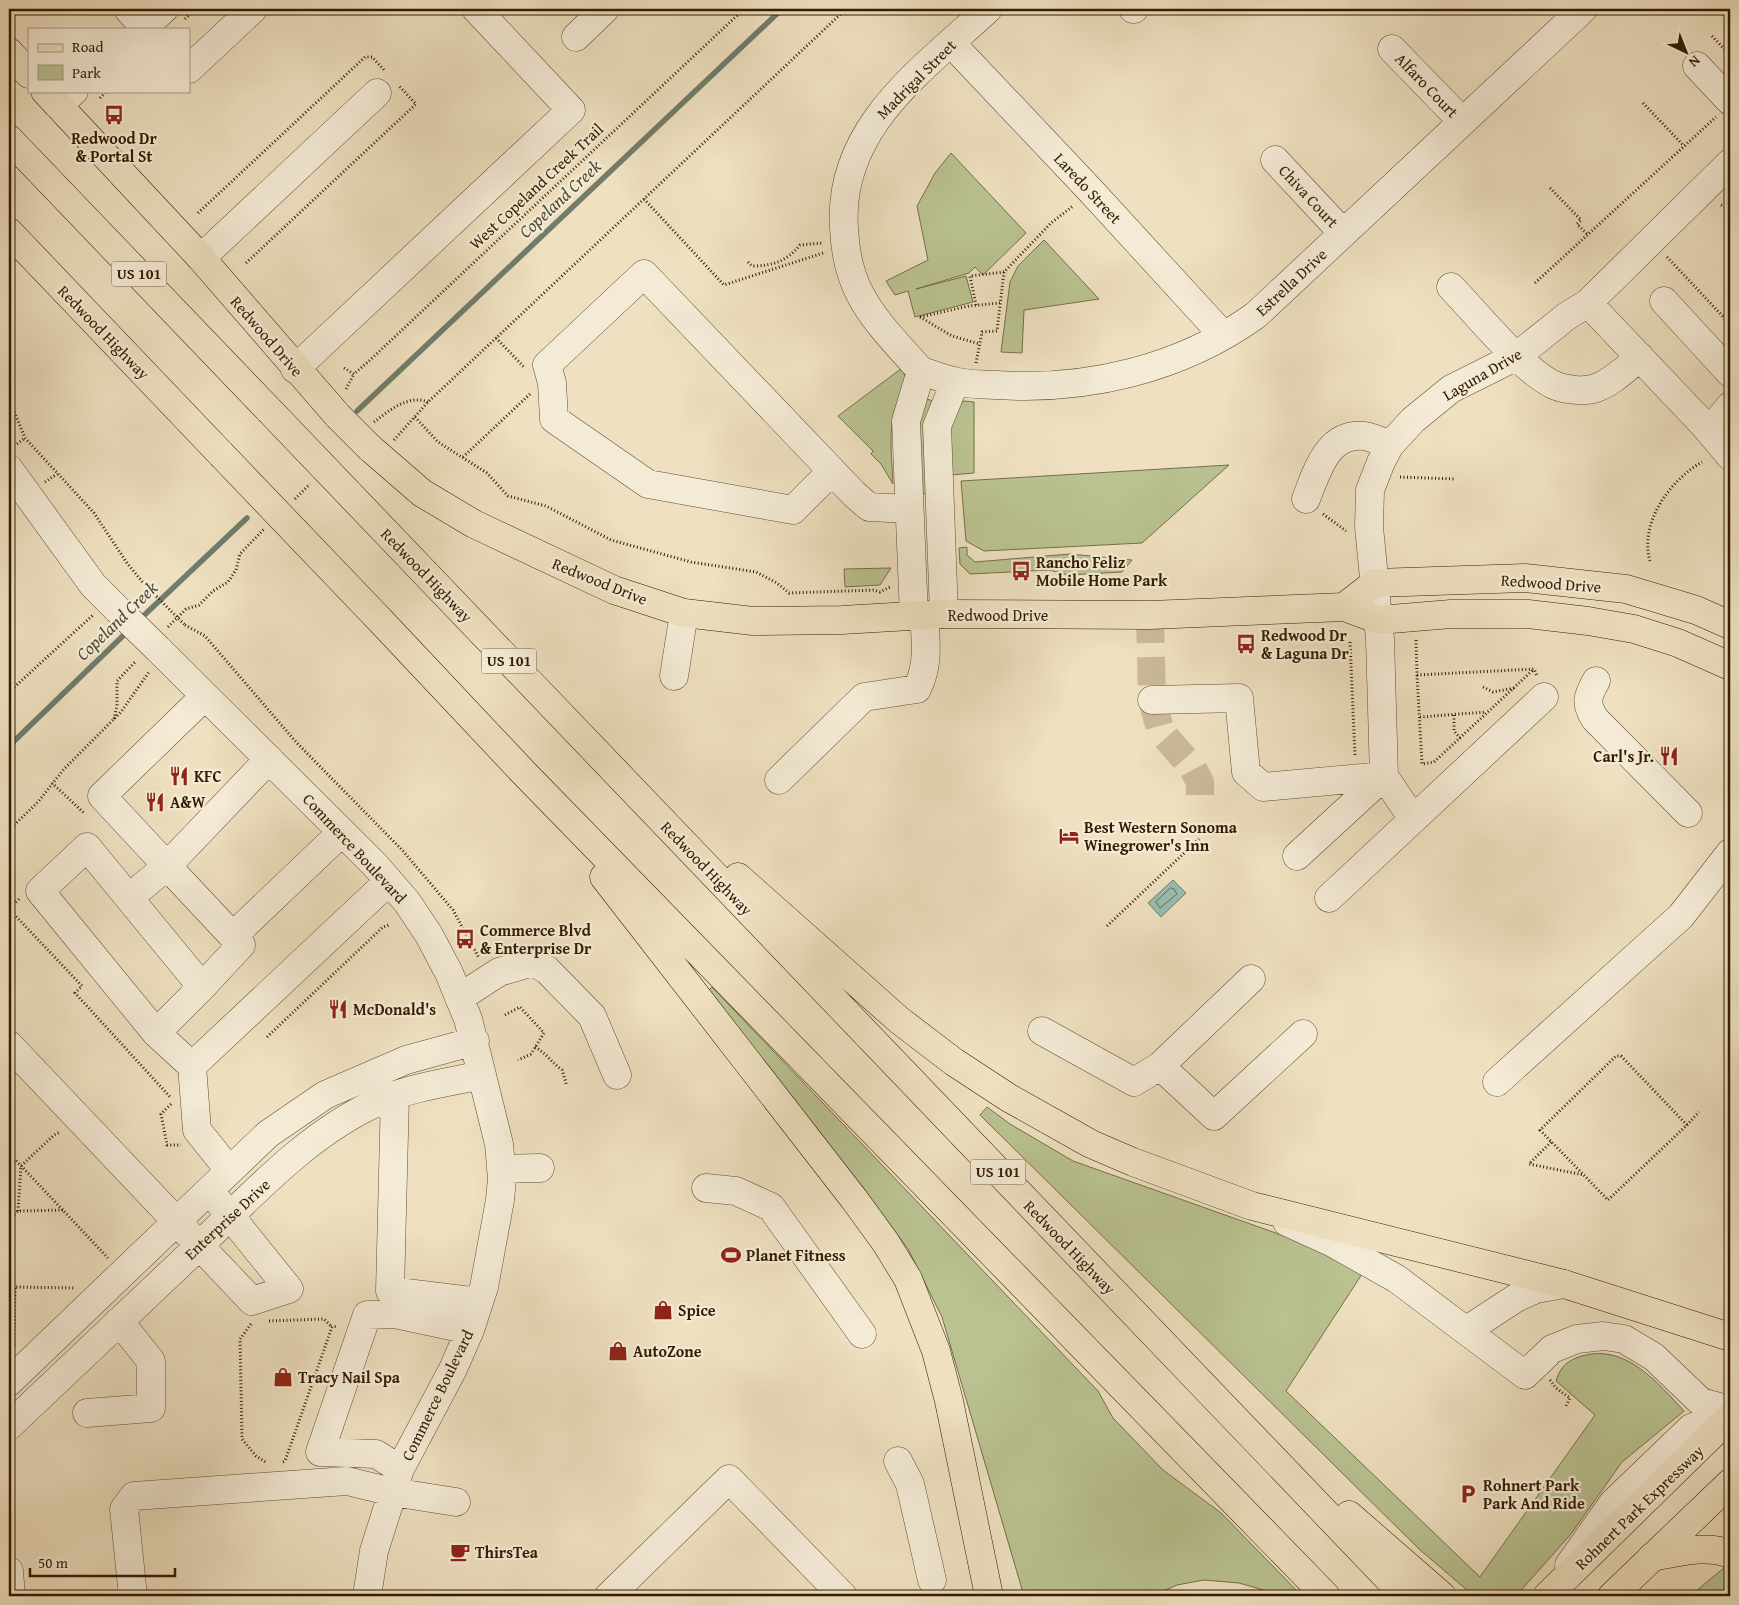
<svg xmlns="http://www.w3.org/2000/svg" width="1739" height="1605" font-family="'Gentium Book Plus',serif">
	<rect width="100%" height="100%" fill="#eee0c0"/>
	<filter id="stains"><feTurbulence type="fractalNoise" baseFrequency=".004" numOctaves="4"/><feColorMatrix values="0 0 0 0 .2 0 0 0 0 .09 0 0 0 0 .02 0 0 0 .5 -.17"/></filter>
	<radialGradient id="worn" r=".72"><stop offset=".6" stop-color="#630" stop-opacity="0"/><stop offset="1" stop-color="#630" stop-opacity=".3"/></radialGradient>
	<!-- green -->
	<path fill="#bac291" stroke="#776e48" d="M 951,153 L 1026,233 L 983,275 L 975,267 L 969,273 L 916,289 L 966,276 L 973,302 L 915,317 L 908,291 L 895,295 L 886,281 L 928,260 L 917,206 L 935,173 Z
		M 1044,240 L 1099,299 L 1024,310 L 1022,353 L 1001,352 L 1010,282 L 1018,266 Z
		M 902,368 C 910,383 900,395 895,409 C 888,433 892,460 893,484 L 881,464 L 871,454 L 873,451 L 838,416 Z
		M 927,399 L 936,402 L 932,493 L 918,494 L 916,421 Z
		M 964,401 L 974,402 L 974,473 L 951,475 C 948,449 940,419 964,401 Z
		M 1229,465 L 1142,543 L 984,551 L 966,541 L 961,481 Z
		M 967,547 L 967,555 L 975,562 L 1070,554 L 1132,560 L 1122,572 L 1068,575 L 1049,570 L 970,574 L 960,564 L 959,548 Z
		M 891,568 L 880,585 L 845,587 L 844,569 Z
		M 712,987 L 1098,1391 L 1113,1418 L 1163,1470 L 1221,1513 L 1302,1596 L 1284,1596 L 1239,1583 L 1204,1580 L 1177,1585 L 1153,1596 L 1024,1596 L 942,1317 L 908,1249 L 864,1189 L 707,992 Z
		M 987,1107 L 1010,1124 L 1073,1161 L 1304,1243 L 1362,1274 L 1286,1391 L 1480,1577 L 1595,1415 L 1556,1381 C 1560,1367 1568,1360 1582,1356 C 1625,1343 1658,1383 1684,1411 L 1622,1462 L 1571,1534 L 1516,1596 L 1474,1596 L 1419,1549 L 980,1115 Z
		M 1725,1567 L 1730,1568 L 1730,1596 L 1690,1596 Z"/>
	<!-- water -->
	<path fill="#99bdb0" stroke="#717c6a" d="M 1173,880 L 1186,893 L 1161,917 L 1148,903 Z"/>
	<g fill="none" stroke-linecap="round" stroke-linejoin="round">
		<!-- shore -->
		<path stroke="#666c58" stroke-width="1" d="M 1171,888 L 1174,889 L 1177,894 L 1160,908 L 1156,902 Z"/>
		<!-- stream -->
		<path stroke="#717c6a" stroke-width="5.5" d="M 357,411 L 782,9
			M 138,621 L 247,518
			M 9,746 L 128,631"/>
		<!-- minor-tunnel -->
		<path stroke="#c9b99a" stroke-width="28" stroke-dasharray="28 14" stroke-linecap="butt" d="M 1150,615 L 1152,700 L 1161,732 L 1192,767 L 1200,782 L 1200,795"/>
		<defs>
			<path id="minor" d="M 128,9 L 144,27
				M 1133,9 L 1134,9
				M 142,29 L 164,9
				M 576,37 L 605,9
				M 951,43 L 1091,191 L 1223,335
				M 1392,49 L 1462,121
				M 1697,66 L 1730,101
				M 189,69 L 253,9
				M 58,105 L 74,91
				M 1275,160 L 1343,233
				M 201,258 L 377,93
				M 1451,287 C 1477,314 1522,370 1554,385 C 1565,390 1585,392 1596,388 C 1613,382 1626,368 1640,357
				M 1664,301 L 1730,373
				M 1588,303 L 1704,425 L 1730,456
				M 295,369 L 571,110 L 476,9
				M 921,371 C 932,374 943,379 954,381 C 967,385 982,384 996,385 C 1087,391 1181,369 1256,315 L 1583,9
				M 921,371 C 900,347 875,323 860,294 C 849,273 845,251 844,228 C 837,128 922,70 988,9
				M 1709,431 L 1730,406
				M 9,469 L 93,585 L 118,610
				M 831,472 L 793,510 L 648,484 L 554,419 L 552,383 L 547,365 L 644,274 L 854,494 L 869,507 L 909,509
				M 1306,499 C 1317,472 1327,432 1364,436 C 1372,437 1382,442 1390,445
				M 944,614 L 937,426 L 955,382
				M 914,617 L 906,421 L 921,371
				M 158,649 L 375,865 L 407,902 L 429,935 L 449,973 L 468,1019 L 499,1144 L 502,1178 L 500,1200 L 484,1287 L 470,1330 L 453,1369 L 400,1469 L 374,1551 L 367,1596
				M 674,676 L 684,613
				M 1596,681 C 1587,697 1585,703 1595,719 L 1688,813
				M 1152,700 L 1239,698 L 1246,772 L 1263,787 L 1384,776 L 1380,639 L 1369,527 L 1370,490 L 1381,462 L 1390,445 L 1413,420 L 1451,389 L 1517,356 L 1567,316 L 1588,303 L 1730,163
				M 779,780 L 864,697 L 917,689 C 929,665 926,642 924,616
				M 1297,856 L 1384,776 L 1413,819
				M 129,898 L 167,866 L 102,796 L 205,696
				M 1329,898 L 1544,697
				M 233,936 L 342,832
				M 459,998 L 499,972 L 533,962 L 547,970 L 592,1016 L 617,1075
				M 1042,1031 L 1134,1082 L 1160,1066 L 1214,1116 L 1303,1034
				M 156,1033 L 202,987
				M 9,1045 L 252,1301 L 289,1289 L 218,1201
				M 192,1066 L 389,881
				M 1160,1066 L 1251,979
				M 1497,1082 L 1681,916 L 1730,853
				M 395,1095 L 390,1291 L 479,1302
				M 501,1169 L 540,1168
				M 229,1170 L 197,1130 L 192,1066 L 156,1033 L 40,891 L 87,847 L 202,987 L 241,945 L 167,866 L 269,759
				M 706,1188 L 736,1191 L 771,1207 L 862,1334
				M 1287,1222 L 1333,1243 L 1397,1279 L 1525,1375 L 1552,1349 L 1577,1339 L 1603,1336 L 1624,1339 L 1654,1357 L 1701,1402 L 1730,1410
				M 1467,1330 L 1516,1298 L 1536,1289 L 1564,1284
				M 9,1382 L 268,1134 L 325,1095 L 406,1060 L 475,1041
				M 87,1413 L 151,1408 L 151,1361 L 119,1321
				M 9,1426 C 72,1366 135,1307 198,1247 C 253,1194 309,1132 380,1101 C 412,1087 449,1082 482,1075
				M 898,1461 L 910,1484 L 932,1580
				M 400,1469 L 376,1454 L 320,1452 L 367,1315 L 395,1314 L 470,1330
				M 1569,1565 L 1613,1503 L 1691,1428 L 1730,1414
				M 9,1571 L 11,1596
				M 133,1596 L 124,1509 L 134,1496 L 347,1481 L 392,1492 L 456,1502
				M 609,1596 L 729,1479 L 843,1596"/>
			<path id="major" d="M 9,52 L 29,74
				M 45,91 L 201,258 L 338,416
				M 370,448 L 422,493 L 474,524 L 614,590 L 684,613 L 753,621 L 842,620 L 944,614 L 1150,615 L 1344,607 L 1379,620 L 1451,614 L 1528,614 L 1588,621 L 1634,629 L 1678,643 L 1730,666
				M 1344,607 L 1375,583 L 1525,578 L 1626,589 L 1696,610 L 1730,625
				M 1547,1596 L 1730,1417
				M 1612,1596 L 1730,1483"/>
			<path id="highway" d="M 9,139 L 269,410
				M 9,232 L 221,454
				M 426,574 L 1405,1596
				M 379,619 L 524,773 L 1326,1596
				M 604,877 L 854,1199 L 886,1243 L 908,1279 L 936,1351 L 949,1401 L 989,1596
				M 738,877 L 899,1020 L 954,1062 L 1009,1098 L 1091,1144 L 1133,1162 L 1252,1206 L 1564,1284 L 1730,1337
				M 1349,1515 L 1442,1596
				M 1652,1557 C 1676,1553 1707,1544 1730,1554"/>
		</defs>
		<!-- minor casing -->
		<use href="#minor" stroke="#624c30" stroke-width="29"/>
		<!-- major casing -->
		<use href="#major" stroke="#341b00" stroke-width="29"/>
		<!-- highway casing -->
		<use href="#highway" stroke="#341b00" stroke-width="29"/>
		<!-- path -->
		<path stroke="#341b00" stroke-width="3" stroke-dasharray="1 2.5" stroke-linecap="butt" d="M 185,19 L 196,9
			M 1712,36 L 1730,55
			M 100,98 L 107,91
			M 1643,103 L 1684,146
			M 1550,188 L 1581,220 L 1577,224 L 1588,235
			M 644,199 L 724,285 L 823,253
			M 1721,205 L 1730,209
			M 198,213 L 365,57 L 372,57 L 385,71
			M 1667,257 L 1730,324
			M 748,262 L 752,266 C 773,266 787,261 800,245 L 822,243
			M 246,263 L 416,104 L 399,86
			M 1535,283 L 1716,117
			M 976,305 L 970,276 L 1004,272
			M 920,317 L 969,306 L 1000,303
			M 920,317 L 952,336 L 980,344
			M 496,338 L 524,367
			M 976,363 L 982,332 L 997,331 L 1004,272 L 1051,223 L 1073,206
			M 344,368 L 354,374 L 369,361 L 744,9
			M 346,389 L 354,374
			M 9,399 L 25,438 L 94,513 L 127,563 L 144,584
			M 415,417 L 438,442 L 487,473 L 508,496 L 546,506 L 611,540 L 691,562 L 756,572 L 777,583 L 789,593 L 874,590 L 880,592 L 890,587
			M 374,422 C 389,411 408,394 428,402
			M 394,440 L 428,402 L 846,9
			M 17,444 L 25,438
			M 463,457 L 530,394
			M 1400,477 L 1455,479
			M 45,482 L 57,474
			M 295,499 L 310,484
			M 1323,514 L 1346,531
			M 1650,561 C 1639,523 1670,480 1702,462
			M 185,625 L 205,636 L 296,742 L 403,851 L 453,910 L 479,958
			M 168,627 L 186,609 L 199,605 L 213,591 L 228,582 L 236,570 L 240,554 L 264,529
			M 1416,640 L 1417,675 L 1534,669 L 1537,676
			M 1350,642 L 1355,756
			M 1417,675 L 1422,764 L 1434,762 L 1534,669
			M 1483,687 L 1493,692 L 1514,688
			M 9,692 L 93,615
			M 1454,715 L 1454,731 L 1460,738
			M 1420,717 L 1486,712
			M 114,719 L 117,706 L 117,681 L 136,661
			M 52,783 L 85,814
			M 9,830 L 38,802 L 64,769 L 121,712 L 149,672
			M 19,899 L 9,909 L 82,986 L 75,993 L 171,1098
			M 1107,926 L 1199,839
			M 505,1015 L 520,1007 L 544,1033 L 531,1054 L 518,1060
			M 267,1037 L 383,927 L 389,925
			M 535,1047 C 546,1053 552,1063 562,1070 L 567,1086
			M 171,1104 L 161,1114 L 167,1145 L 181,1145
			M 1687,1125 L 1621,1056 L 1616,1056 L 1540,1130 L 1608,1200 L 1687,1125 L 1699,1112
			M 1551,1142 L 1529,1164 L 1584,1175
			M 9,1153 L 108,1258
			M 18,1211 L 21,1166 L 54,1135 L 60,1132
			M 9,1219 L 18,1211 L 64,1210
			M 9,1280 L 15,1287 L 74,1288
			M 269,1321 L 324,1319 L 332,1327
			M 251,1324 L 240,1339 L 242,1439 L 256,1456 L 267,1463
			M 14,1345 L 15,1287
			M 1550,1380 L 1556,1388 L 1570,1398 L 1566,1406
			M 283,1462 L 285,1461 L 332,1327 L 338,1326"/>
		<!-- minor -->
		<use href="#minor" stroke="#f4ebd6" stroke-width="28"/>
		<!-- major -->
		<use href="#major" stroke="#eee0c0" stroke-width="28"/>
		<!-- highway -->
		<use href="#highway" stroke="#eee0c0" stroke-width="28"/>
		<defs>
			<path id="minor-bridge" d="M 118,610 L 158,649"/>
			<path id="major-bridge" d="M 338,416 L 370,448"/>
			<path id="highway-bridge" d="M 269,410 L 426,574
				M 221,454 L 379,619"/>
		</defs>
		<!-- minor-bridge casing -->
		<use href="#minor-bridge" stroke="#624c30" stroke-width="29" stroke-linecap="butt"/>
		<!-- major-bridge casing -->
		<use href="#major-bridge" stroke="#341b00" stroke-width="29" stroke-linecap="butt"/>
		<!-- highway-bridge casing -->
		<use href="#highway-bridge" stroke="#341b00" stroke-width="29" stroke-linecap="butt"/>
		<!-- path-bridge -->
		<path stroke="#341b00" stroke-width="3" stroke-dasharray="1 2.5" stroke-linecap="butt" d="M 144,584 L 185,625"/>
		<!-- minor-bridge -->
		<use href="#minor-bridge" stroke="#f4ebd6" stroke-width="28"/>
		<!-- major-bridge -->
		<use href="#major-bridge" stroke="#eee0c0" stroke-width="28"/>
		<!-- highway-bridge -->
		<use href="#highway-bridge" stroke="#eee0c0" stroke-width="28"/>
	</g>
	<!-- icons -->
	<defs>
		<symbol id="bus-bare" viewBox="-9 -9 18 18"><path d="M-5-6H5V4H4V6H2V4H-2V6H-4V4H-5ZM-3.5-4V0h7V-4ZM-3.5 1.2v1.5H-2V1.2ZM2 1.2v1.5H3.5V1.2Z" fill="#8f2418" stroke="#f4ebd6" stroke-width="2.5" paint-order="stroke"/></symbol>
		<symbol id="restaurant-bare" viewBox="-9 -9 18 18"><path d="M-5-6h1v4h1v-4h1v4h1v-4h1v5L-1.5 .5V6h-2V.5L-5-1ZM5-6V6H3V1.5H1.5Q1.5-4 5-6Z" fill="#8f2418" stroke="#f4ebd6" stroke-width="2.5" paint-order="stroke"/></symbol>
		<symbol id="hotel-bare" viewBox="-9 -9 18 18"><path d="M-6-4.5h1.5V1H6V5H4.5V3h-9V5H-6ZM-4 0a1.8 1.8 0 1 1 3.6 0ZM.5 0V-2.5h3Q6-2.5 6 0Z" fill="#8f2418" stroke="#f4ebd6" stroke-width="2.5" paint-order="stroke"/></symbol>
		<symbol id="stadium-bare" viewBox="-9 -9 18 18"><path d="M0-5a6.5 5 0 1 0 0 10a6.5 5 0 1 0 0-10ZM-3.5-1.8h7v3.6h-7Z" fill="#8f2418" stroke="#f4ebd6" stroke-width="2.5" paint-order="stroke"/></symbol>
		<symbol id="shop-bare" viewBox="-9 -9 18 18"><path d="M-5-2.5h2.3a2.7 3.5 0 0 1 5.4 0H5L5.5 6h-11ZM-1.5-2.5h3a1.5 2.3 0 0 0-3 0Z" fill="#8f2418" stroke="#f4ebd6" stroke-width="2.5" paint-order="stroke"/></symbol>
		<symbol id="parking-bare" viewBox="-9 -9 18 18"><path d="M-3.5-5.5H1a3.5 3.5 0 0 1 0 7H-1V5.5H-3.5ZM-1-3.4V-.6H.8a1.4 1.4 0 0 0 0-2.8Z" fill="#8f2418" stroke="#f4ebd6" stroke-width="2.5" paint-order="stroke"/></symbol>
		<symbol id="cafe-bare" viewBox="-9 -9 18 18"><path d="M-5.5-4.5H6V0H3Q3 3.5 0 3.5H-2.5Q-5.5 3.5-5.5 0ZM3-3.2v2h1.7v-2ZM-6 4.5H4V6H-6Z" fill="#8f2418" stroke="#f4ebd6" stroke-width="2.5" paint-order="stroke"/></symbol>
	</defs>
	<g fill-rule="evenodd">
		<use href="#bus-bare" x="100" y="101" width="28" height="28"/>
		<use href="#bus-bare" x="1007" y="557" width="28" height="28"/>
		<use href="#bus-bare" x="1232" y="630" width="28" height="28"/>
		<use href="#restaurant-bare" x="1655" y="742" width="28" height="28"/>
		<use href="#restaurant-bare" x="165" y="762" width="28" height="28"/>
		<use href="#restaurant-bare" x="141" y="788" width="28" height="28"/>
		<use href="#hotel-bare" x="1055" y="822" width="28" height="28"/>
		<use href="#bus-bare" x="451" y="925" width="28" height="28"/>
		<use href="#restaurant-bare" x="324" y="995" width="28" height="28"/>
		<use href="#stadium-bare" x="717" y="1241" width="28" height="28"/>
		<use href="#shop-bare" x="649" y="1296" width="28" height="28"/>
		<use href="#shop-bare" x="604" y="1337" width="28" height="28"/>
		<use href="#shop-bare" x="269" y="1363" width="28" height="28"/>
		<use href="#parking-bare" x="1454" y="1480" width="28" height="28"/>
		<use href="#cafe-bare" x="446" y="1538" width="28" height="28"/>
	</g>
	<g text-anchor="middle" stroke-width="4.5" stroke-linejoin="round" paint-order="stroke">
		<!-- shield labels -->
		<g fill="#f4ebd6" stroke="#6e5940" stroke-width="1">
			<rect x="111.5" y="261.5" width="55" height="25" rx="4"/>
			<rect x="481.5" y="648.5" width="55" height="25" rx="4"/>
			<rect x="970.5" y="1159.5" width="55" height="25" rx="4"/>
		</g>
		<g font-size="15" font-weight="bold" fill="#341b00">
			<text x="139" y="279">US 101</text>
			<text x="509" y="666">US 101</text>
			<text x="998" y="1177">US 101</text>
		</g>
		<!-- street labels -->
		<g font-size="16" fill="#341b00" stroke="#f4ebd6">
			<text transform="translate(916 79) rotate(-45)" y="6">Madrigal Street</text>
			<text transform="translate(1427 85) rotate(46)" y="6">Alfaro Court</text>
			<text transform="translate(536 186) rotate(-43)" y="6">West Copeland Creek Trail</text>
			<text transform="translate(1088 188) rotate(47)" y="6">Laredo Street</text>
			<text transform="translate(1309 196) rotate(47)" y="6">Chiva Court</text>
			<text transform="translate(1291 282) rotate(-43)" y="6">Estrella Drive</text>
			<text transform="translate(104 332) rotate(46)" y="6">Redwood Highway</text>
			<text transform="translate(267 336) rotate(49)" y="6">Redwood Drive</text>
			<text transform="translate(1482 374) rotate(-30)" y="6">Laguna Drive</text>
			<text transform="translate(427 575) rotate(46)" y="6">Redwood Highway</text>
			<text transform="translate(600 581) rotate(22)" y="6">Redwood Drive</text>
			<text transform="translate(1551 583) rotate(4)" y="6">Redwood Drive</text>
			<text x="998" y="621">Redwood Drive</text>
			<text transform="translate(355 848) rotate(47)" y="6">Commerce Boulevard</text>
			<text transform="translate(707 868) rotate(46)" y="6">Redwood Highway</text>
			<text transform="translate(227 1219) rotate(-43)" y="6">Enterprise Drive</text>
			<text transform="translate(1070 1247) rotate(46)" y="6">Redwood Highway</text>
			<text transform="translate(437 1395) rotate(-64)" y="6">Commerce Boulevard</text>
			<text transform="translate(1639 1507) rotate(-44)" y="6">Rohnert Park Expressway</text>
		</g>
		<!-- poi labels -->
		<g font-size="16" font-weight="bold" fill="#341b00" stroke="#f4ebd6" text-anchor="start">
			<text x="114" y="144" text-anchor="middle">Redwood Dr<tspan x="114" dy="18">&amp; Portal St</tspan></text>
			<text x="1036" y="568">Rancho Feliz<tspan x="1036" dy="18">Mobile Home Park</tspan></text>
			<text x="1261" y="641">Redwood Dr<tspan x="1261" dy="18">&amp; Laguna Dr</tspan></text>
			<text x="1654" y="762" text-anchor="end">Carl's Jr.</text>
			<text x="194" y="782">KFC</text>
			<text x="170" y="808">A&amp;W</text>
			<text x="1084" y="833">Best Western Sonoma<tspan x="1084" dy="18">Winegrower's Inn</tspan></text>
			<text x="480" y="936">Commerce Blvd<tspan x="480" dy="18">&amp; Enterprise Dr</tspan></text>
			<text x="353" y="1015">McDonald's</text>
			<text x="746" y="1261">Planet Fitness</text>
			<text x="678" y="1316">Spice</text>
			<text x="633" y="1357">AutoZone</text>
			<text x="298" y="1383">Tracy Nail Spa</text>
			<text x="1483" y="1491">Rohnert Park<tspan x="1483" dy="18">Park And Ride</tspan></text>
			<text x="475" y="1558">ThirsTea</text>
		</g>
		<!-- water labels -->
		<g font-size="18" font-style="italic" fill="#524c35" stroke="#f4ebd6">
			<text transform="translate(560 199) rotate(-43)" y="6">Copeland Creek</text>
			<text transform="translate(117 621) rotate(-44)" y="6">Copeland Creek</text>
		</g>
	</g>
	<!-- margin -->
	<rect width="1739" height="1605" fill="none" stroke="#eee0c0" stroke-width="30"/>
	<rect x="10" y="10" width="1719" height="1585" fill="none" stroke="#341b00" stroke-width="2.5"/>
	<rect x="15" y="15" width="1709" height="1575" fill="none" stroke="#341b00"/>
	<!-- legend -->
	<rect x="28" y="28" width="162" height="65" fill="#f4ebd6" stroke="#a79880"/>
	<rect x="38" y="44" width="25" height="8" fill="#eee0c0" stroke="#a79880"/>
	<text x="72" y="52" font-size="15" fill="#341b00">Road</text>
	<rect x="38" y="65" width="25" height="15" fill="#bac291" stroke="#a79880"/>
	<text x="72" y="78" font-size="15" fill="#341b00">Park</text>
	<!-- north arrow -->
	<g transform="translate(1686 52) rotate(137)" stroke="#f4ebd6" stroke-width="4" paint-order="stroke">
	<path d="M0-4L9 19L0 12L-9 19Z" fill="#341b00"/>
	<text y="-8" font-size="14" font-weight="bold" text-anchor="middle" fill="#341b00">N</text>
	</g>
	<!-- scale -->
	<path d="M30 1568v8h145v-8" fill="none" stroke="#341b00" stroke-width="2.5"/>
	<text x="38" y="1568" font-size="15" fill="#341b00" stroke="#f4ebd6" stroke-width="4" paint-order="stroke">50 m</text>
	<rect width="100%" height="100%" filter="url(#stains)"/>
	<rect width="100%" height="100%" fill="url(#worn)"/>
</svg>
